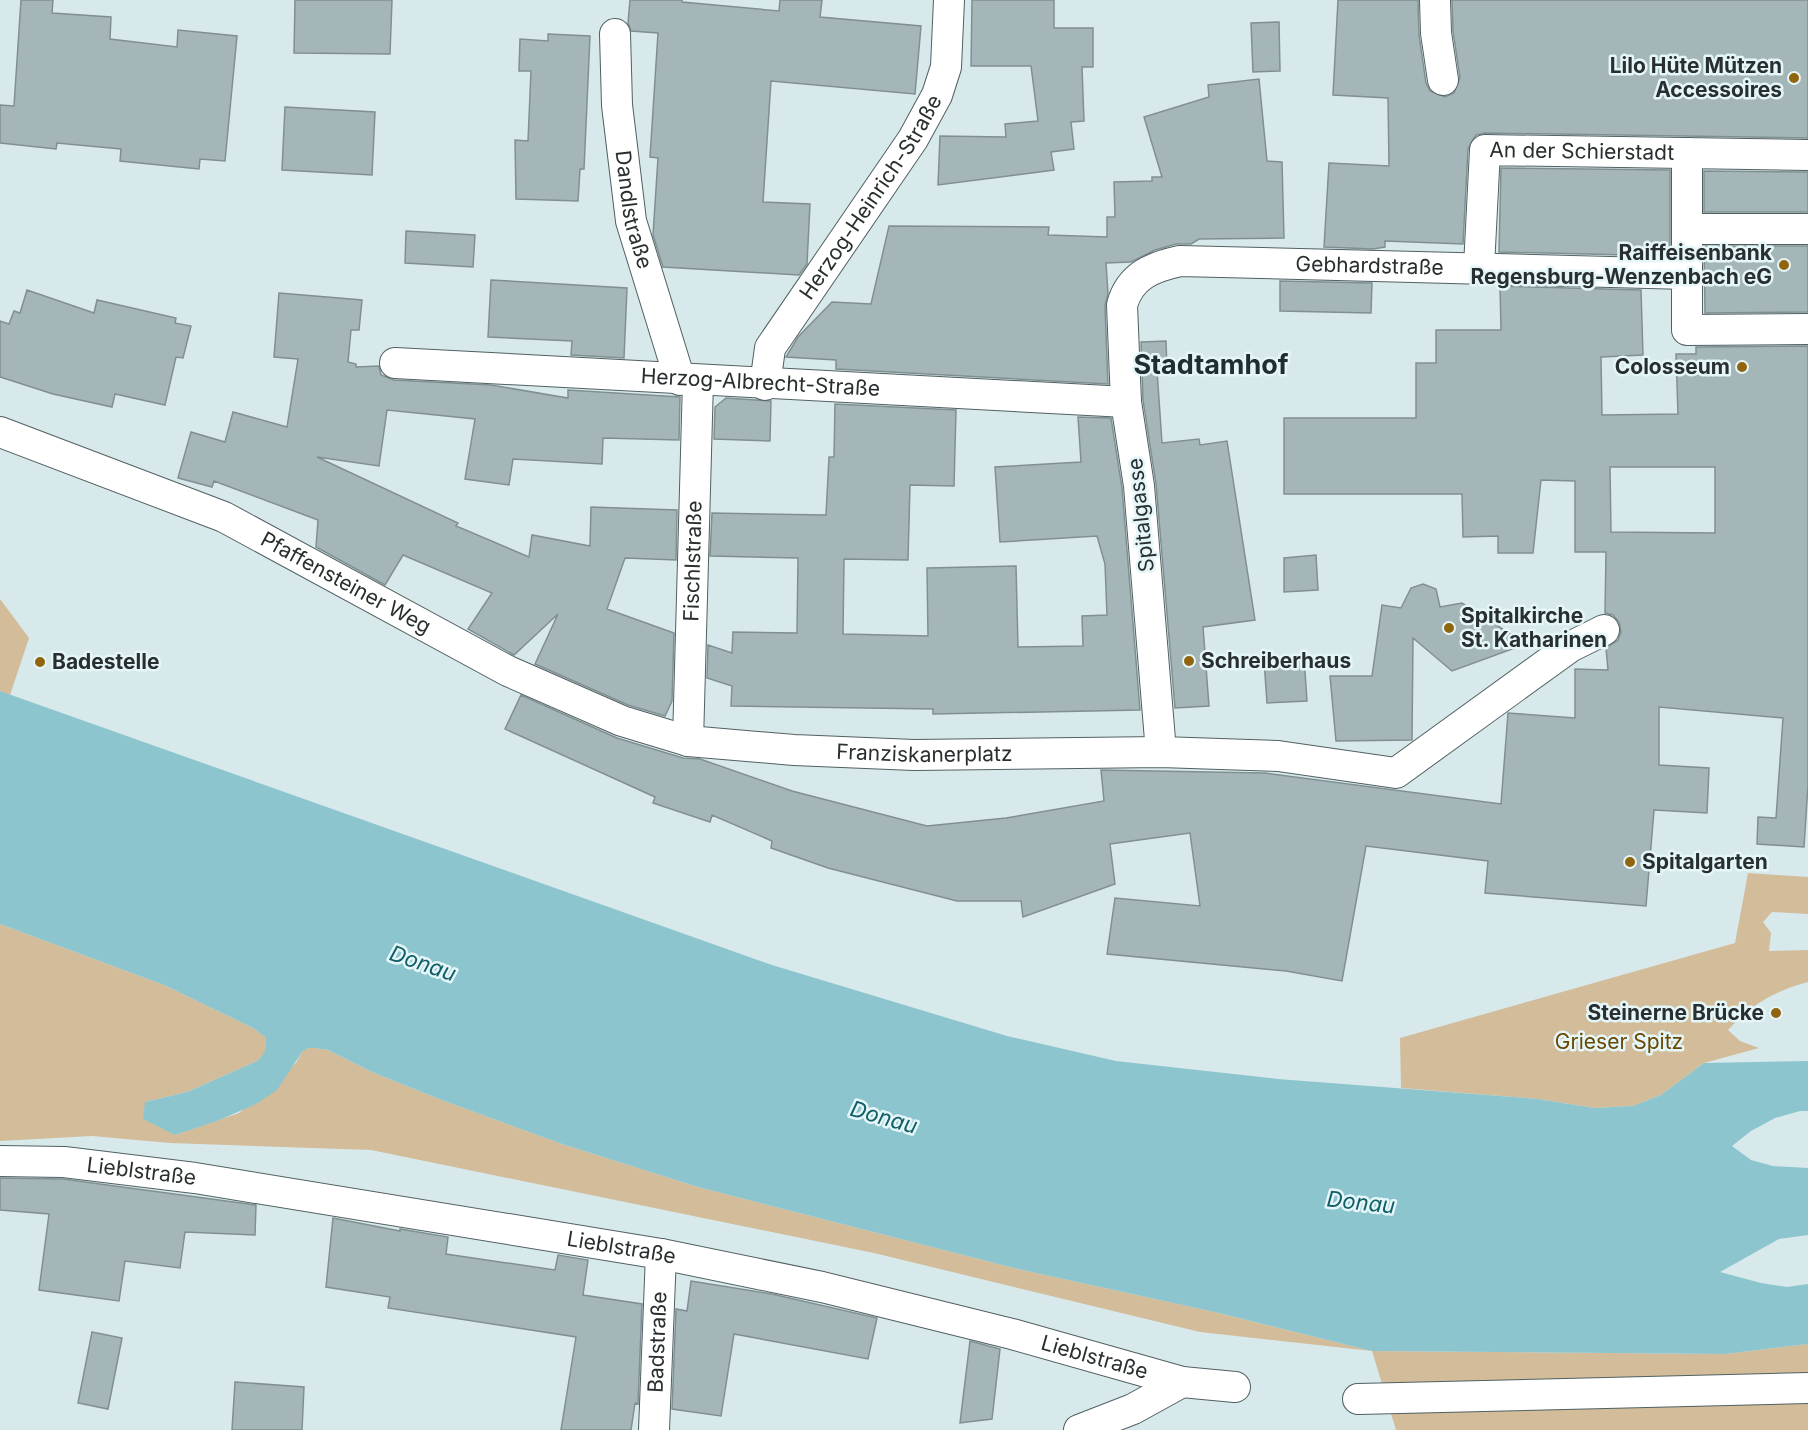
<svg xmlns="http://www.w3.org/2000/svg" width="1808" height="1430" font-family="Inter,sans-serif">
	<rect width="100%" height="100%" fill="#d8e9ec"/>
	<!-- green -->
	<path fill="#d2bc9a" d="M 0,599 L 29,638 L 10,695 L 0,691 Z
		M 1748,873 L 1808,877 L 1808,914 L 1772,912 L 1763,922 L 1771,933 L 1769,951 L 1808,950 L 1808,982 C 1775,991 1751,1004 1728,1030 L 1740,1041 L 1759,1048 L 1704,1063 L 1661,1095 L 1633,1106 L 1594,1108 L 1538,1099 L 1401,1088 L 1400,1038 L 1735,943 Z
		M 0,924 L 164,985 L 253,1028 L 265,1037 C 268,1048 266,1054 257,1061 L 187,1092 L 145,1102 L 175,1135 L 239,1113 L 296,1063 L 302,1052 L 308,1048 L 315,1048 L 328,1050 L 372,1072 L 439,1099 L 562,1144 L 698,1187 L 1018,1269 L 1219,1313 L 1372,1351 L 1725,1354 L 1808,1344 L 1808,1430 L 1396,1430 L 1372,1351 L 1200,1332 L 874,1253 L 371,1150 L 170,1143 L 92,1136 L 0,1141 Z"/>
	<!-- water -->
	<path fill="#8dc5ce" d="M 0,691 L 772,965 L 1007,1036 L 1116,1061 L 1278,1079 L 1538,1099 L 1594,1108 L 1633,1106 L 1661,1095 L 1704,1063 L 1808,1061 L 1808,1344 L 1725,1354 L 1372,1351 L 1219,1313 L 1018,1269 L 698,1187 L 562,1144 L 439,1099 L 372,1072 L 328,1050 L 315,1048 L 308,1048 L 302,1052 L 277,1090 L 256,1104 L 217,1121 L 175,1135 L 143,1119 L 145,1102 L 187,1092 L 257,1061 C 265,1054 268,1048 265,1037 L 253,1028 L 164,985 L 0,924 Z"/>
	<!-- pier -->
	<path fill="#d8e9ec" d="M 1800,1111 L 1808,1111 L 1808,1168 L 1773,1166 L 1751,1160 L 1732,1146 L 1751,1131 L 1775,1118 Z
		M 1808,1235 L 1808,1284 L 1787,1287 L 1761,1283 L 1720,1272 L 1779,1239 Z"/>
	<!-- building -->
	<path fill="#a5b6b8" stroke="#809092" stroke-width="1.5" fill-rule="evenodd" d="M 21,0 L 53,0 L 52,13 L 111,17 L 110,39 L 177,47 L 178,30 L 237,36 L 225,161 L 200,159 L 199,169 L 120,161 L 121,149 L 57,143 L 56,149 L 0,143 L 0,105 L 14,106 Z
		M 295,0 L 392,0 L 390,54 L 294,53 Z
		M 630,0 L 682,0 L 682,2 L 779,11 L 780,0 L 822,0 L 820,17 L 921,26 L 915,94 L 771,81 L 763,202 L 810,204 L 807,264 L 799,275 L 663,267 L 653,235 L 658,158 L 650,157 L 658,33 L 631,31 L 628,23 Z
		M 972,0 L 1054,0 L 1054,28 L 1093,28 L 1093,67 L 1082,67 L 1084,121 L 1071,122 L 1074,149 L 1051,152 L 1054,170 L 938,185 L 940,136 L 1006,137 L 1005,124 L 1038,121 L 1031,66 L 971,66 Z
		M 1338,0 L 1418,0 L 1419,35 L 1426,83 L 1430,91 L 1445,97 L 1454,93 L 1460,78 L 1453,31 L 1452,0 L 1808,0 L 1808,138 L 1485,133 L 1476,135 L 1468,149 L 1463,244 L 1385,241 L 1385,247 L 1373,249 L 1324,247 L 1329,163 L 1389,166 L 1388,98 L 1333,95 Z
		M 1279,22 L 1280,71 L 1253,72 L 1251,23 Z
		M 548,34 L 590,36 L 584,169 L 580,169 L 578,201 L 516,199 L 515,140 L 528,141 L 531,71 L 519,71 L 520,39 L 548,41 Z
		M 1259,79 L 1267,161 L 1282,162 L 1284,238 L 1199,239 L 1191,244 L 1176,244 L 1155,250 L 1131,262 L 1106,263 L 1108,294 L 1105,306 L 1108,384 L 836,369 L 836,360 L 786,357 L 798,337 L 832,302 L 871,304 L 889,226 L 1049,227 L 1048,235 L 1107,237 L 1107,217 L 1115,217 L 1114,182 L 1152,181 L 1152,177 L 1162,177 L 1144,117 L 1209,97 L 1208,85 Z
		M 285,107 L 375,112 L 372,175 L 282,170 Z
		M 1501,168 L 1670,170 L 1670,256 L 1499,252 Z
		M 1704,171 L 1808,172 L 1808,212 L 1704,212 Z
		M 406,231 L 475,235 L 473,267 L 405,263 Z
		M 1704,246 L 1808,246 L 1808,312 L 1705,313 Z
		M 491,280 L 627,288 L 624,358 L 571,355 L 572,341 L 488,337 Z
		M 1280,281 L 1372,283 L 1371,313 L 1280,311 Z
		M 1500,286 L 1641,290 L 1643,355 L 1601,357 L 1602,415 L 1678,414 L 1676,354 L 1696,354 L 1696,347 L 1808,346 L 1808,785 L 1804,847 L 1757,844 L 1758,817 L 1776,818 L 1783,718 L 1659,707 L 1659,765 L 1709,768 L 1707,813 L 1654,810 L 1646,906 L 1485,893 L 1488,861 L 1366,846 L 1342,981 L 1286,971 L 1107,954 L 1115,898 L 1200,906 L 1190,833 L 1110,844 L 1115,884 L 1023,917 L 1021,901 L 957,901 L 828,868 L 771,848 L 772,841 L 712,815 L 710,822 L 653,803 L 655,797 L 505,729 L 521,695 L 617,738 L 683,758 L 700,759 L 792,791 L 927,826 L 1006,818 L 1104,801 L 1101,770 L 1265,773 L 1501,804 L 1508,713 L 1575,718 L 1575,669 L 1608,670 L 1606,648 L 1618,640 L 1621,632 L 1619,622 L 1613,615 L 1605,613 L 1606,552 L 1575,552 L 1575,481 L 1541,480 L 1533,553 L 1498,553 L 1498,536 L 1463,537 L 1462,494 L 1284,494 L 1284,418 L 1416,418 L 1416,363 L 1436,363 L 1436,330 L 1501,330 ZM 1610,467 L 1715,467 L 1715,533 L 1611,532 Z
		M 27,290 L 94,313 L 97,300 L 176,318 L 175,323 L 191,326 L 183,358 L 176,357 L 165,405 L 115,394 L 112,407 L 53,394 L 0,377 L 0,321 L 9,324 L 14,311 L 20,313 Z
		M 279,293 L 362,300 L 359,330 L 351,330 L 348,362 L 356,364 L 356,367 L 379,366 L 381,375 L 394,380 L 491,385 L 568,398 L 568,390 L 680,397 L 679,440 L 603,438 L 602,464 L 513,459 L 509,485 L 465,479 L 475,419 L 387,410 L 379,466 L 317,457 L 458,523 L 456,526 L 529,557 L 532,535 L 590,546 L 591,507 L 677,510 L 676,560 L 625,558 L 607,609 L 674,633 L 672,701 L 665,716 L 628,705 L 535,664 L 558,614 L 514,655 L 468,629 L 492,593 L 403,555 L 385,585 L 316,547 L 318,520 L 214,481 L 212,487 L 178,478 L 191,432 L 225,442 L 233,412 L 287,427 L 298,359 L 274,357 Z
		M 1166,341 L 1167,370 L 1157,370 L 1162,443 L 1199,439 L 1200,445 L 1227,441 L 1255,620 L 1203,627 L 1209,706 L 1175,708 L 1156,484 L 1143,400 L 1141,342 Z
		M 726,398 L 771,401 L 770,441 L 714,439 L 715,407 Z
		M 835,404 L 956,410 L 954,486 L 910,485 L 908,560 L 844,559 L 843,634 L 928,636 L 927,568 L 1016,566 L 1018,647 L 1083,646 L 1082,616 L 1107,615 L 1105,564 L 1097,536 L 1000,542 L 995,467 L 1081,462 L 1078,417 L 1111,418 L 1122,488 L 1140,710 L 933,714 L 933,709 L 731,706 L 732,686 L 707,678 L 708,645 L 732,653 L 733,632 L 797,633 L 798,558 L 710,556 L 712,513 L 826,515 L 829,457 L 834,457 Z
		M 1316,555 L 1318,590 L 1284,592 L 1284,558 Z
		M 1423,584 L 1436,589 L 1440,607 L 1462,603 L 1526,644 L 1452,671 L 1413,638 L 1412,740 L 1336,741 L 1330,676 L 1372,676 L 1382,605 L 1401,608 L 1411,588 Z
		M 1304,657 L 1307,701 L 1267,703 L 1264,660 Z
		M 0,1178 L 63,1179 L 256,1205 L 255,1235 L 185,1232 L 180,1268 L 125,1261 L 119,1301 L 39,1290 L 49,1214 L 0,1210 Z
		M 333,1218 L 400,1231 L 400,1229 L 448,1237 L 446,1254 L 555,1270 L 558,1255 L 588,1260 L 583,1295 L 642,1304 L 638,1404 L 635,1403 L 631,1430 L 561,1430 L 576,1337 L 388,1308 L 390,1297 L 326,1287 Z
		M 691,1281 L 772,1294 L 877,1318 L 868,1359 L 734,1334 L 721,1416 L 672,1409 L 676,1309 L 687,1311 Z
		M 92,1332 L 122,1338 L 108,1409 L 78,1403 Z
		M 970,1341 L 1000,1349 L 992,1419 L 960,1423 Z
		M 235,1382 L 304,1387 L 302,1430 L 232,1430 Z"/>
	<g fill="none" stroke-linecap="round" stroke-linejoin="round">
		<defs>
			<g id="street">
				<path d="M 1435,0 L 1436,33 L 1443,80"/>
				<path id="s1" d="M 615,34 L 617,105 L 631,221 L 680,380"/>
				<path d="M 1687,229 L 1687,153"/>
				<path id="s2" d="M 1479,267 L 1485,150 L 1808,155"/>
				<path d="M 1687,274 L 1687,229 L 1808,229"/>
				<path id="s3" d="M 395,363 L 1126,402"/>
				<path id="s4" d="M 765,385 L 770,348 L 913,139 L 937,95 L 946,67 L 949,0"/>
				<path id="s5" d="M 0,432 L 224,517 L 508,671 L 622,721 L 688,741 L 794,750 L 914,755 L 1161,752 L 1278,756 L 1396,773 L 1570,647 L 1604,630"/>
				<path id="s6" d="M 688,741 L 698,381"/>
				<path id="s7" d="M 1161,752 L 1139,486 L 1126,402 L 1122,305 C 1130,276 1152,267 1180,261 L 1687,274 L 1687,330 L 1808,329"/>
				<path id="s8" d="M 0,1161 L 64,1162 L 195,1178 L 661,1254 L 822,1287 L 1012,1334 L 1182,1382 L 1235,1387"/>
				<path d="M 1358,1399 L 1808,1388"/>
				<path id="s9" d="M 654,1430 L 661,1254"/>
				<path d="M 1079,1430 L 1133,1409 L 1182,1382"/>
			</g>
		</defs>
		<!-- street casing -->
		<use href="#street" stroke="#516062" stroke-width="32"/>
		<!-- street -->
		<use href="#street" stroke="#fff" stroke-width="30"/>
	</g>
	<!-- markers -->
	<g fill="#90650d" stroke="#e5f6f9" stroke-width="2">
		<circle cx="1794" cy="78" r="6"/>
		<circle cx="1784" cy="265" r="6"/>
		<circle cx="1742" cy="367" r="6"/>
		<circle cx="1449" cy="628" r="6"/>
		<circle cx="1189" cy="661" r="6"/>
		<circle cx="40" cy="662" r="6"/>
		<circle cx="1630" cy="862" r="6"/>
		<circle cx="1776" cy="1013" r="6"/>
	</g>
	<g text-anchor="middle" stroke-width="5" stroke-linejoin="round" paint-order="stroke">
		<!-- poi labels -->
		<g font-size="21" font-weight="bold" fill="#292f30" stroke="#e5f6f9" text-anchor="end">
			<text x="1782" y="73">Lilo Hüte Mützen<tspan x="1782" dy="24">Accessoires</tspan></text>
			<text x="1772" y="260">Raiffeisenbank<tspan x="1772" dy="24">Regensburg-Wenzenbach eG</tspan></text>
			<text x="1730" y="374">Colosseum</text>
			<text x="1461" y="623" text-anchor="start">Spitalkirche<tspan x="1461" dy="24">St. Katharinen</tspan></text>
			<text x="1201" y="668" text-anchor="start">Schreiberhaus</text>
			<text x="52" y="669" text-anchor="start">Badestelle</text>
			<text x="1642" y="869" text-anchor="start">Spitalgarten</text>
			<text x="1764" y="1020">Steinerne Brücke</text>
		</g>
		<!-- street labels -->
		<g font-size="21" fill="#292f30" stroke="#e5f6f9">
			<text dy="7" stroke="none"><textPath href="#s2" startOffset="214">An der Schierstadt</textPath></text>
			<text dy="7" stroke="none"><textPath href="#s4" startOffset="219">Herzog-Heinrich-Straße</textPath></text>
			<text dy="7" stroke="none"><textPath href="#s1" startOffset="177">Dandlstraße</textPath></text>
			<text dy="7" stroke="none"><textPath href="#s7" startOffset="716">Gebhardstraße</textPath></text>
			<text dy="7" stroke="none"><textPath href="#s3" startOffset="366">Herzog-Albrecht-Straße</textPath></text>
			<text transform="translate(1141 515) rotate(-96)" y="7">Spitalgasse</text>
			<text dy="7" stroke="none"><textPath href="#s6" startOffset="180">Fischlstraße</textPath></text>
			<text dy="7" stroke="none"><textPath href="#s5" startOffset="378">Pfaffensteiner Weg</textPath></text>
			<text dy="7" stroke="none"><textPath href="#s5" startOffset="993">Franziskanerplatz</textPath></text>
			<text dy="7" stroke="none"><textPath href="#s8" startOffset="142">Lieblstraße</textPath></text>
			<text dy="7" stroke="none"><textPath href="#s8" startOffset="628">Lieblstraße</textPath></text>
			<text dy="7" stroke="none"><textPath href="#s9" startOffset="88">Badstraße</textPath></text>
			<text dy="7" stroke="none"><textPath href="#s8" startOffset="1114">Lieblstraße</textPath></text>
		</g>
		<!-- park labels -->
		<g font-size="21" fill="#6a4802" stroke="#e5f6f9">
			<text x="1619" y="1049">Grieser Spitz</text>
		</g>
		<!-- water labels -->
		<g font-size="22" font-style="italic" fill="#115e68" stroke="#e5f6f9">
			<text transform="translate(423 963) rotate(19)" y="8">Donau</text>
			<text transform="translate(884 1117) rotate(16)" y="8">Donau</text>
			<text transform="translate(1361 1202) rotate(6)" y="8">Donau</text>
		</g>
		<!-- district labels -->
		<g font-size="27" font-weight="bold" fill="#212e30" stroke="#e5f6f9">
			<text x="1211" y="374">Stadtamhof</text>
		</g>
	</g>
</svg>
